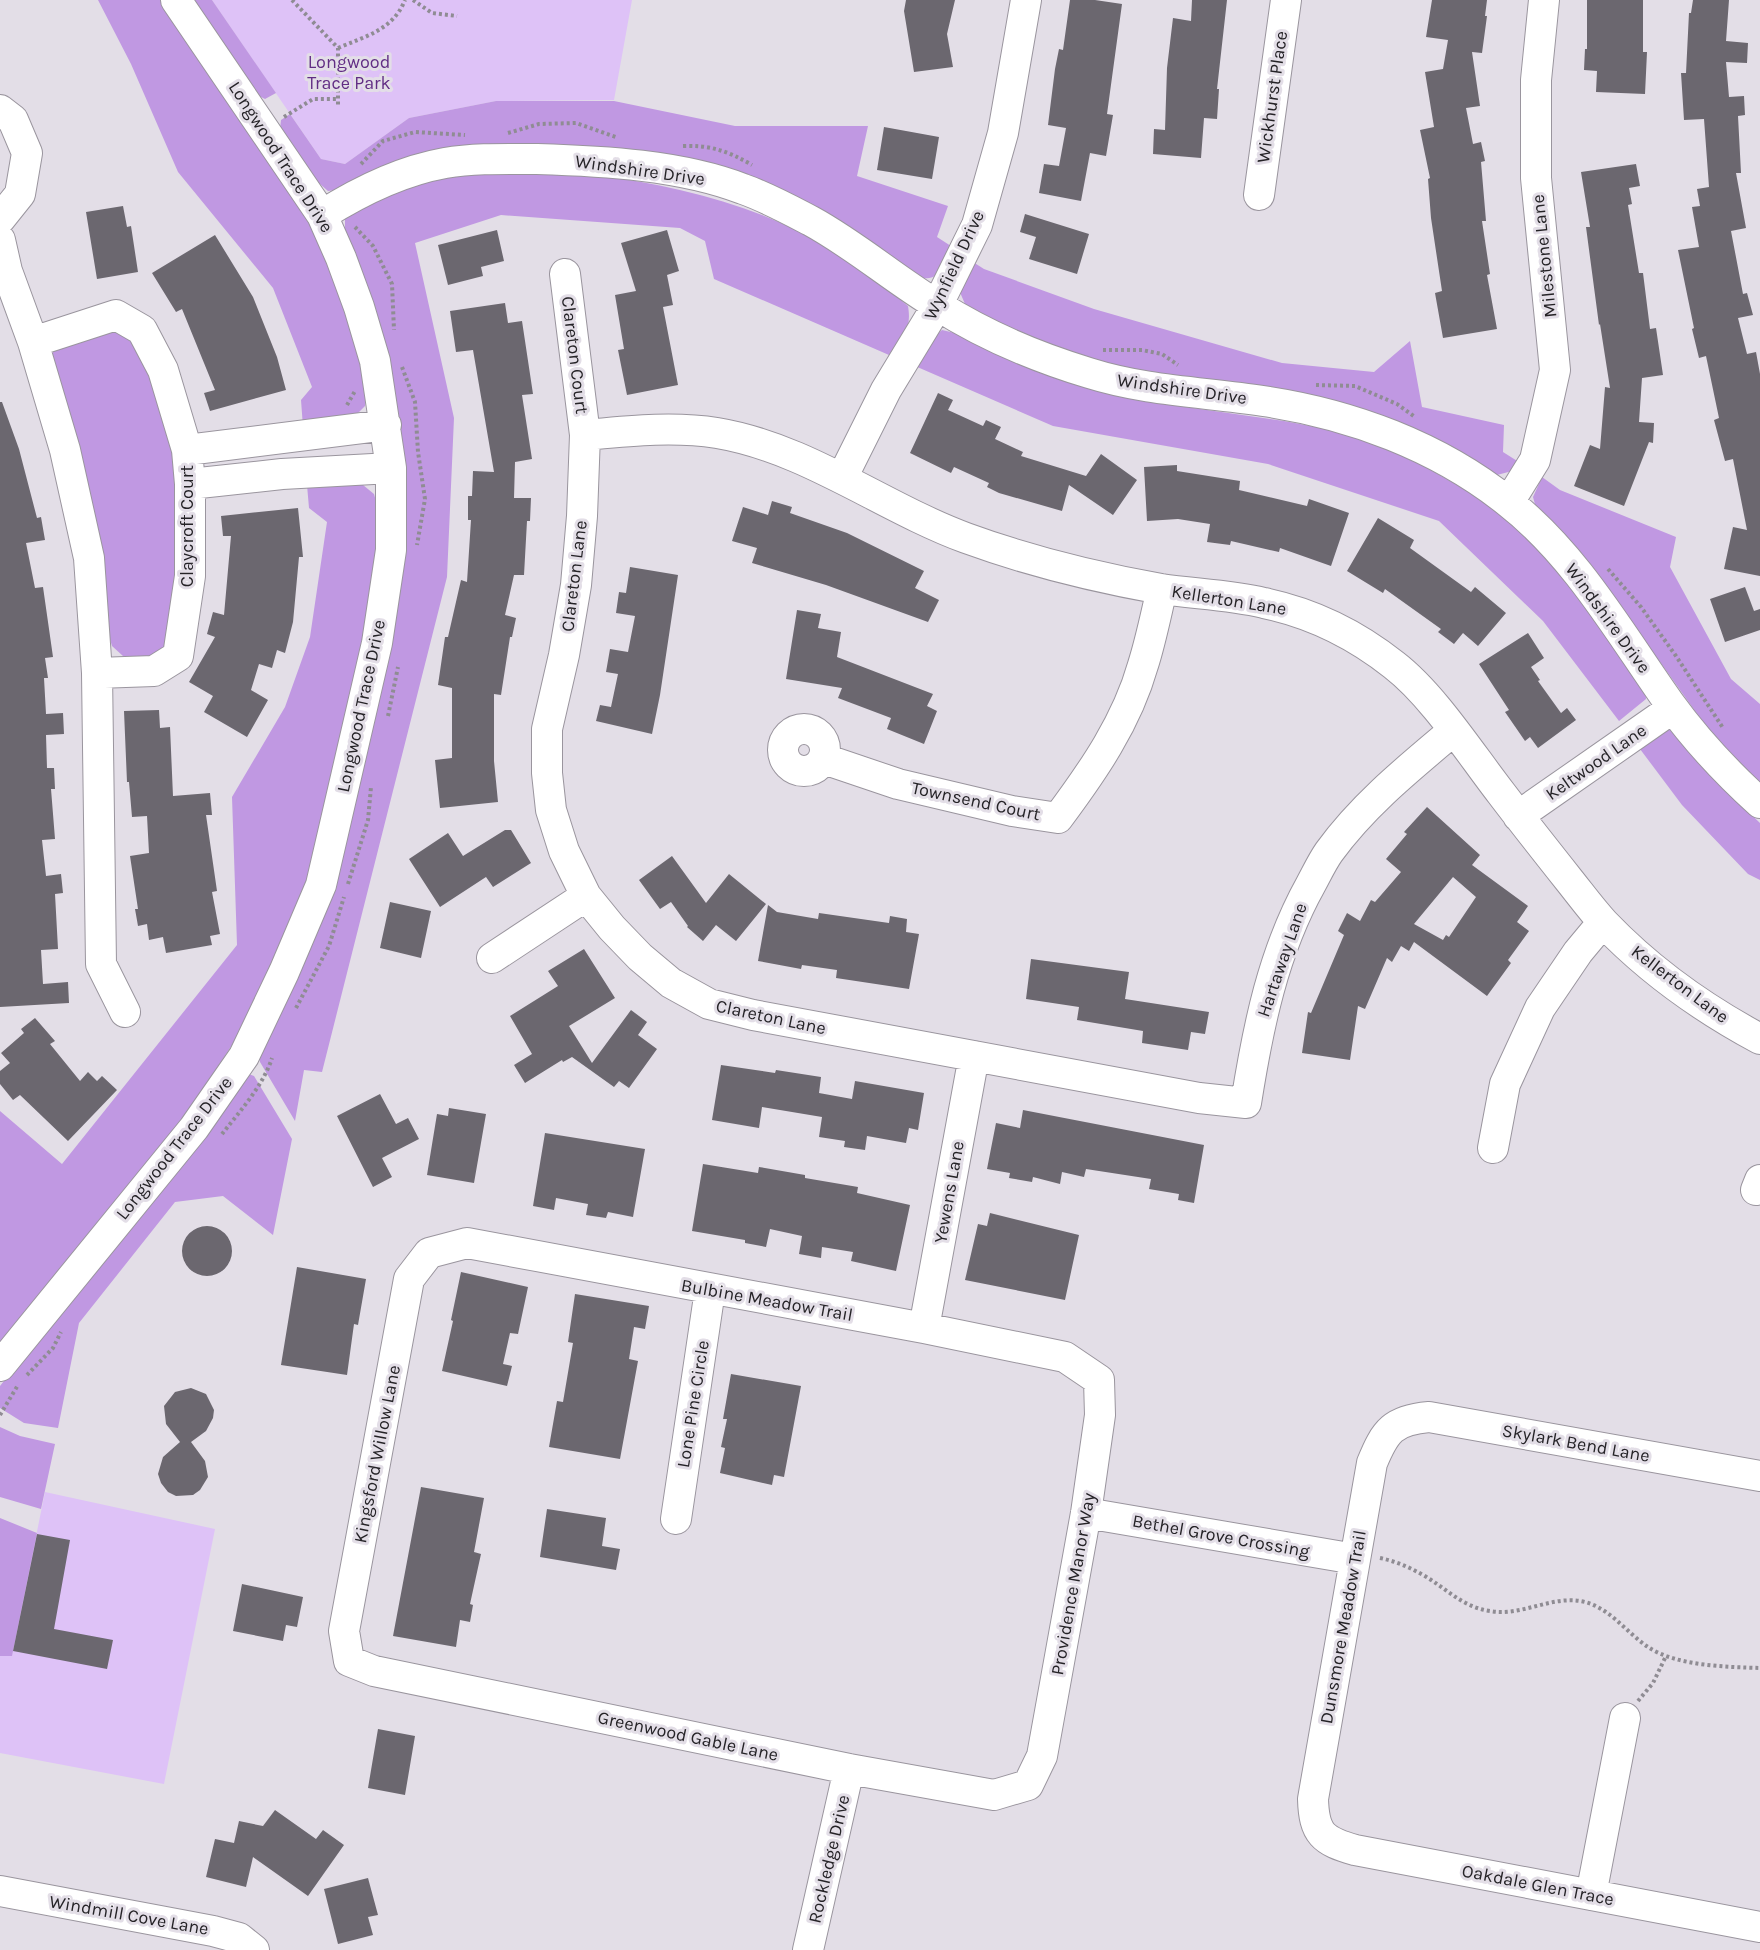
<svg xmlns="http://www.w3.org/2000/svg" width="1760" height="1950" font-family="Karla,sans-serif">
	<rect width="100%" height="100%" fill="#e3dee7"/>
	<!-- green -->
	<path fill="#dec2f7" d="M 212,0 L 632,0 L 614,100 L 496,101 L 409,118 L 345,164 L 321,159 Z
		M 45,1492 L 215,1529 L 164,1784 L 0,1753 L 0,1656 L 12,1655 Z"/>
	<!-- forest -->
	<path fill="#c098e2" d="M 98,0 L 162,0 L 296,197 L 326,256 L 351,326 L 368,389 L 365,406 L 351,420 L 303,427 L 301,400 L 312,387 L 273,288 L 178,172 L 131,64 Z
		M 192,0 L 212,0 L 276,93 L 265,99 L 257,95 Z
		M 496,101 L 614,101 L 735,126 L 868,126 L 857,176 L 948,206 L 937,237 L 954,248 C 940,273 941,282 911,277 L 633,152 L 328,191 L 313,178 L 280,129 L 281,120 L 290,114 L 321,159 L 345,164 L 409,118 Z
		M 522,172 C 546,173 572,172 596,175 C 663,184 732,199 794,229 C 835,249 873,277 908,306 C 912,330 903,337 889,355 L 714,279 L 705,241 L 680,228 L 501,215 L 415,243 L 454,418 L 447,577 L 322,1072 L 304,1070 L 295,1121 L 260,1062 L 258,1051 L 285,1003 L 402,540 L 345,237 L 345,219 L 373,200 L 433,179 L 462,174 Z
		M 973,262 L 984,269 L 1094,309 L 1282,363 L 1374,372 L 1410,341 L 1422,407 L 1504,425 L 1503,452 L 1522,464 L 1512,471 L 1497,475 L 1078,359 L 978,316 L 965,304 L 959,290 Z
		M 105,330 L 120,331 L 136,343 L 148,367 L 171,443 L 179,514 L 178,570 L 169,639 L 160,655 L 149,661 L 123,656 L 112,646 L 107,629 L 52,353 L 62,345 Z
		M 942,330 L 959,334 L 1165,404 L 1284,421 L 1342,432 L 1411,459 L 1473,494 L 1520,529 L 1570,581 L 1645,685 L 1646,699 L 1619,721 L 1543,621 L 1439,521 L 1268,464 L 1053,426 L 915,366 L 930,340 Z
		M 1542,477 L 1560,490 L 1676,537 L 1670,567 L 1731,679 L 1760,704 L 1760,792 L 1715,739 L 1590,564 L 1536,508 L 1533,497 Z
		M 307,485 L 363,485 L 374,494 L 380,516 L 374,585 L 335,767 L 313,858 L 294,920 L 265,985 L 232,1045 L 184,1118 L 0,1347 L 0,1111 L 62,1164 L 237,945 L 232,797 L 285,707 L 310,637 L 327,522 L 309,508 Z
		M 1665,728 L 1677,730 L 1711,776 L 1760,823 L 1760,880 L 1748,874 L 1682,805 L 1640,749 Z
		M 246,1073 L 254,1076 L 292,1139 L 273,1235 L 223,1196 L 175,1202 L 79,1323 L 58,1428 L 24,1423 L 0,1408 L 0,1386 Z
		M 0,1427 L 20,1436 L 55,1444 L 41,1509 L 0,1497 Z
		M 0,1518 L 37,1533 L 12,1656 L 0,1656 Z"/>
	<!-- building -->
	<path fill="#6b676f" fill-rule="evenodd" d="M 906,0 L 955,0 L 947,34 L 953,67 L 914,72 L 904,11 Z
		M 1070,0 L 1095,0 L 1122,4 L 1107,114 L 1113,115 L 1106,156 L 1090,153 L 1081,201 L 1039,193 L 1044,164 L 1059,166 L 1066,128 L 1048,125 L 1055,69 L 1059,49 L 1063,50 Z
		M 1192,0 L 1227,0 L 1217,89 L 1219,89 L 1217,119 L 1204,118 L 1201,158 L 1153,154 L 1154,129 L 1165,130 L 1167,68 L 1173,18 L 1191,21 Z
		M 1432,0 L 1487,0 L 1485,16 L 1487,16 L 1482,53 L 1472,52 L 1480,106 L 1466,108 L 1473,144 L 1481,142 L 1485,161 L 1481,162 L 1486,221 L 1482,221 L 1490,274 L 1487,275 L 1497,329 L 1443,338 L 1435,293 L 1442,291 L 1431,218 L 1428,179 L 1430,178 L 1420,130 L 1434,127 L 1425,72 L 1443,69 L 1448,40 L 1426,37 Z
		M 1587,0 L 1643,0 L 1643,52 L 1647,52 L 1645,94 L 1596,92 L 1597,71 L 1584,70 L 1585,49 L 1587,49 Z
		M 1693,0 L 1729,0 L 1726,41 L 1748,43 L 1747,63 L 1726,62 L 1729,97 L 1744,96 L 1745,115 L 1738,116 L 1741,173 L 1736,173 L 1746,228 L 1731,231 L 1743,294 L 1747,293 L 1753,315 L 1738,318 L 1747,354 L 1756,352 L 1760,374 L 1760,576 L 1724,569 L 1733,527 L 1747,530 L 1733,459 L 1725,461 L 1714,420 L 1719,418 L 1706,356 L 1699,358 L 1692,329 L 1694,328 L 1678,250 L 1699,247 L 1692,207 L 1700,206 L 1697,189 L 1709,187 L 1704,119 L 1684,120 L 1681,73 L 1686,73 L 1689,13 L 1691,13 Z
		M 884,127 L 939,137 L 932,179 L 877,170 Z
		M 1636,164 L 1640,186 L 1629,188 L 1632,204 L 1628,205 L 1639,273 L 1643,273 L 1650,329 L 1656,328 L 1663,375 L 1642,378 L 1639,422 L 1654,423 L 1653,443 L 1649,442 L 1624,506 L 1574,486 L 1590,445 L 1600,449 L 1605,387 L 1610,388 L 1600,324 L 1599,325 L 1586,227 L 1590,227 L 1581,172 Z
		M 123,206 L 127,227 L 131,226 L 138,272 L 97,279 L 86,212 Z
		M 1025,214 L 1089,234 L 1077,274 L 1029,259 L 1036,237 L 1020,232 Z
		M 497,230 L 504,261 L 481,267 L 483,276 L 448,285 L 438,245 Z
		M 667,230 L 679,271 L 667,275 L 673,305 L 663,307 L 678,385 L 627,395 L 618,350 L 624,349 L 615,295 L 636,291 L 621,243 Z
		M 215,235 L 253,297 L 277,357 L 286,390 L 210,411 L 204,393 L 215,390 L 182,309 L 176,312 L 152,273 Z
		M 505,303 L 508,323 L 522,321 L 533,394 L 522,395 L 532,459 L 515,462 L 514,498 L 531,498 L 530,521 L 527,521 L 524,575 L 514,575 L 505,615 L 516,618 L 512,637 L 510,637 L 501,695 L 494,694 L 494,761 L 498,802 L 440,808 L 435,760 L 452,758 L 452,688 L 438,685 L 445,637 L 448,637 L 461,580 L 467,582 L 471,520 L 468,520 L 468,496 L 472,496 L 473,471 L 494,472 L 473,350 L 456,352 L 450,311 Z
		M 938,393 L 953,400 L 948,410 L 983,426 L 986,420 L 1001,427 L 995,439 L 1023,452 L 1021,456 L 1086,476 L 1101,454 L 1137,480 L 1113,515 L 1069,485 L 1062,511 L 999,493 L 987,487 L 989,483 L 954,467 L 951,473 L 910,453 Z
		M 0,402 L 2,402 L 19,449 L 37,518 L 41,517 L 45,540 L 26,543 L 35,588 L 43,587 L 53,657 L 45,658 L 48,678 L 44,678 L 46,714 L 63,713 L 64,734 L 46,735 L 47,768 L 54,768 L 55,789 L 51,789 L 55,839 L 42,840 L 46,876 L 61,874 L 63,893 L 55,894 L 58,949 L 41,950 L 43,984 L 68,982 L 69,1003 L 0,1007 Z
		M 1177,465 L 1177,471 L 1240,481 L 1239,490 L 1307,506 L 1309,499 L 1349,513 L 1331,566 L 1280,548 L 1279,552 L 1231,541 L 1230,545 L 1207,542 L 1210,524 L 1178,519 L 1147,521 L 1144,467 Z
		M 772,501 L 792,507 L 790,513 L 847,533 L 924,571 L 915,588 L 939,600 L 928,622 L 826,585 L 752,563 L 757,548 L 732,541 L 743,507 L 768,515 Z
		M 298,508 L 303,557 L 299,557 L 293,622 L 285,653 L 277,650 L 272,668 L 259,664 L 251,690 L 268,700 L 247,737 L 204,712 L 213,696 L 189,682 L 215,637 L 207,634 L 213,612 L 224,615 L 231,536 L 223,536 L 221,516 Z
		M 1378,518 L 1414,540 L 1410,548 L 1471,592 L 1475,587 L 1506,613 L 1478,646 L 1463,633 L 1454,644 L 1438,632 L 1441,629 L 1385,589 L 1383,593 L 1347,571 Z
		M 630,567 L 678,575 L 660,695 L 652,734 L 596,721 L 600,705 L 611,707 L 618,674 L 606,672 L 610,649 L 628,652 L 635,616 L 616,613 L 619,592 L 626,593 Z
		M 1745,587 L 1754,611 L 1760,609 L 1760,630 L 1725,642 L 1710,599 Z
		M 797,610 L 821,614 L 818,628 L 841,632 L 837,657 L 933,694 L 927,706 L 937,711 L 924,744 L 887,729 L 891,718 L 838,698 L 842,688 L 786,679 Z
		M 1528,633 L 1544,658 L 1531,667 L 1540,680 L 1538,681 L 1561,713 L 1567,708 L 1576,720 L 1538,748 L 1530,737 L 1525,741 L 1505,712 L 1509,710 L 1479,664 Z
		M 159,710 L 160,728 L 170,727 L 173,796 L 210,793 L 212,815 L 206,815 L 217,891 L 212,892 L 220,934 L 210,936 L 212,945 L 166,953 L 163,937 L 149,940 L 147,924 L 138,926 L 135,909 L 138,909 L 130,856 L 149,853 L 147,816 L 132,817 L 129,782 L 127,782 L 124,711 Z
		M 1427,807 L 1480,855 L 1472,865 L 1528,906 L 1517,922 L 1529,931 L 1508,960 L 1511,963 L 1487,996 L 1414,942 L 1409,951 L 1401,946 L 1392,962 L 1387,958 L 1365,1009 L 1358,1006 L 1350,1060 L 1302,1053 L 1308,1012 L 1311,1013 L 1344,935 L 1338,931 L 1347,913 L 1360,921 L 1371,900 L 1375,902 L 1401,872 L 1386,859 L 1407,834 L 1404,832 ZM 1453,877 L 1476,897 L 1449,937 L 1446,935 L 1443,940 L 1414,924 Z
		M 505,830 L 511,830 L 531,863 L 493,887 L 486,877 L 440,907 L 409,859 L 448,833 L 463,856 Z
		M 672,856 L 706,903 L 729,874 L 766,904 L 736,941 L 716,925 L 703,941 L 687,927 L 688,926 L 671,902 L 660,909 L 639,880 Z
		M 390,902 L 431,911 L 421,958 L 380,948 Z
		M 768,905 L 777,912 L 818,919 L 819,913 L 889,923 L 890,916 L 907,919 L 906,932 L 919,934 L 909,989 L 836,978 L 837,970 L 802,965 L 801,969 L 758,961 Z
		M 584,949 L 615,998 L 569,1026 L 592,1063 L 631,1010 L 647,1022 L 638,1035 L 657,1049 L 629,1088 L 619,1081 L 614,1087 L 572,1057 L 563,1062 L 562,1060 L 525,1083 L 514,1065 L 532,1054 L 510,1016 L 558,986 L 548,971 Z
		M 1031,959 L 1129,972 L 1125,999 L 1209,1012 L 1205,1034 L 1191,1032 L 1188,1050 L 1142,1043 L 1143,1031 L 1077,1020 L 1079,1007 L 1026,999 Z
		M 35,1018 L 55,1041 L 50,1044 L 80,1081 L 88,1072 L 97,1081 L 102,1076 L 117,1090 L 68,1141 L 20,1095 L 13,1100 L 0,1084 L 0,1071 L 10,1063 L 1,1053 L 24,1033 L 21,1029 Z
		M 721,1065 L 775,1073 L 776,1070 L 821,1077 L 819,1093 L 852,1099 L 855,1081 L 924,1093 L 918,1130 L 909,1128 L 906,1143 L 867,1136 L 865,1150 L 844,1147 L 845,1141 L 819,1137 L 822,1117 L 762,1107 L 759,1128 L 712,1120 Z
		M 380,1094 L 396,1124 L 408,1118 L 419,1139 L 382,1158 L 392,1177 L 373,1187 L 337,1116 Z
		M 449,1108 L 486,1114 L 474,1183 L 427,1175 L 437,1114 L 448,1116 Z
		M 1023,1110 L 1204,1145 L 1194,1203 L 1178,1200 L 1179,1194 L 1149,1189 L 1151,1179 L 1086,1169 L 1084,1177 L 1062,1172 L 1060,1184 L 1033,1177 L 1032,1182 L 1009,1178 L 1010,1173 L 987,1169 L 996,1123 L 1020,1128 Z
		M 545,1133 L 645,1149 L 633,1217 L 608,1212 L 606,1218 L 586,1215 L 588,1204 L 556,1198 L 554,1210 L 533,1206 Z
		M 703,1164 L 758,1173 L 759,1167 L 805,1175 L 805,1178 L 858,1187 L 857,1193 L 910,1205 L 896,1271 L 851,1261 L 853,1252 L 822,1247 L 821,1258 L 799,1254 L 802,1236 L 770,1229 L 766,1247 L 745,1243 L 745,1240 L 692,1231 Z
		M 990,1213 L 1079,1235 L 1065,1300 L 965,1280 L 978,1224 L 987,1226 Z
		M182 1251a25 25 0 1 1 50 0a25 25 0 1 1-50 0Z
		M 297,1267 L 366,1279 L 358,1325 L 354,1324 L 347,1375 L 281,1365 Z
		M 461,1272 L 528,1287 L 518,1334 L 510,1333 L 503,1364 L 512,1366 L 507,1386 L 442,1371 L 453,1321 L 451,1320 Z
		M 575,1294 L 649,1306 L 645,1329 L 634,1327 L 629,1359 L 638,1361 L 620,1459 L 549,1447 L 557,1401 L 563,1402 L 573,1343 L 568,1342 Z
		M 731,1374 L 801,1386 L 784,1477 L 774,1475 L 772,1485 L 720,1473 L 725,1448 L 721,1447 L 727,1419 L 723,1419 Z
		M 191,1388 L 206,1394 L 214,1410 L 213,1418 L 206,1431 L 191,1442 L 205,1461 L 208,1477 L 200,1490 L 193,1495 L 176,1496 L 168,1492 L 161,1483 L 158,1474 L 163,1457 L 180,1442 L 166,1424 L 164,1406 L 175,1392 Z
		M 421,1487 L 484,1498 L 474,1552 L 481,1554 L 470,1604 L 473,1605 L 470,1622 L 460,1620 L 456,1647 L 393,1636 Z
		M 547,1509 L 606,1518 L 602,1546 L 620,1549 L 616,1570 L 540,1557 Z
		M 37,1534 L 70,1540 L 54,1629 L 113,1640 L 107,1669 L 13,1651 Z
		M 242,1584 L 303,1597 L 297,1627 L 286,1625 L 283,1641 L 233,1631 Z
		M 378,1729 L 415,1736 L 405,1795 L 368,1788 Z
		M 275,1810 L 316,1839 L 323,1830 L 344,1845 L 308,1896 L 253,1857 L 246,1887 L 206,1877 L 215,1839 L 234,1843 L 239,1821 L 263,1826 Z
		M 368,1878 L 378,1915 L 368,1917 L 373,1935 L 338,1944 L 324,1889 Z"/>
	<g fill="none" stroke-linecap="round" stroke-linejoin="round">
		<defs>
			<path id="minor" d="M 0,110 L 13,120 L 27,153 L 20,194 L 0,219
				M 1259,195 L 1286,0
				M 322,215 C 360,191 400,171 445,163 C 475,158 506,159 537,159 C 603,161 681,165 743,189 C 766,197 790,210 811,221 C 855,245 894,279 937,305 C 984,335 1036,357 1089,373 C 1146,391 1204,392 1263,401 C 1351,414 1438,446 1508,502 C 1576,555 1621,635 1670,704 C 1696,740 1727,773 1760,803
				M 0,240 L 7,271 L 33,342 L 65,450 L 89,558 L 97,673 L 101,964 L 125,1012
				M 565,274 L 585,435 L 582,516 L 576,585 L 564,655 L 547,729 L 547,773 L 551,810 L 564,851 L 586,896 L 612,928 L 640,957 L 671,983 L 709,1004 L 753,1015 L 1199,1098 L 1246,1103 C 1258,1027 1273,952 1311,884 C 1317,873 1322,862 1329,852 C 1363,805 1409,768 1453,731
				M 33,342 L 116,315 L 142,330 L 163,370 L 187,450 L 190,484 L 190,576 L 178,656 L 154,671 L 97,673
				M 585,435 C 628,431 673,426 717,433 C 807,448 882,507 966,538 C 1029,561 1094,577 1161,589 C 1195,594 1230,595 1264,603 C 1312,613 1355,634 1394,665 C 1433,695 1470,753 1501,793 C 1523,822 1546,851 1569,880 C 1581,895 1592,910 1604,923 C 1649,970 1704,1009 1760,1039
				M 187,450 L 386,425
				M 842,478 L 886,390 L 937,306 L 977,225 L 1003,133 L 1026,0
				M 190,484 L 282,474 L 391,468
				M 1509,502 L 1535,460 L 1555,370 L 1536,178 L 1536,80 L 1544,0
				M783 750a21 21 0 1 1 42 0a21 21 0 1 1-42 0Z
				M 824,759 L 898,784 L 1012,811 L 1058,818 C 1093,771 1127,722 1143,665 C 1151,640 1156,614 1162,589
				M 1518,816 L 1673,708
				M 492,958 L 586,896
				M 1493,1148 L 1505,1084 L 1540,1008 L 1578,952 L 1603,922
				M 1756,1190 L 1760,1180
				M 467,1243 L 924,1328 L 1065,1357 L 1099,1380 L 1100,1415 L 1086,1513 L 1042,1756 L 1028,1785 L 994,1795 L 849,1769 L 374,1671 L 349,1661 L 344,1631 L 409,1279 L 429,1253 Z
				M 924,1328 L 974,1056
				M 0,1366 L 194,1128 L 244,1056 L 284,972 L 321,885 L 377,643 L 391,550 L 391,468 L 375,361 L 359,307 L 341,258 L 322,215 L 176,0
				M 1760,1476 L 1429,1417 C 1393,1420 1385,1431 1372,1463 L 1313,1799 C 1314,1834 1323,1841 1355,1850 L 1760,1927
				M 1086,1513 L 1355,1559
				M 676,1519 L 710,1290
				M 0,1891 L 213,1931 L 239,1938 L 254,1950
				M 1591,1895 L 1625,1718
				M 808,1950 L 849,1769"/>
		</defs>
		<!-- minor casing -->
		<use href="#minor" stroke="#9a959e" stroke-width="32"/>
		<!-- path -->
		<path stroke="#8f8c93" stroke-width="4" stroke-dasharray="3 3" stroke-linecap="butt" d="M 292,0 L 338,48 L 338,106
			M 413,0 L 432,13 L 457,16
			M 338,48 C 366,36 393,30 405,0
			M 284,117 L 313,99 L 338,99
			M 508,133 L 539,124 L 576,123 L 616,137
			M 683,146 C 710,145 728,151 752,165
			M 361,164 L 383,141 L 415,132 L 465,135
			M 355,227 L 373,246 L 392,284 L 394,330
			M 1103,350 L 1142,350 L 1162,354 L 1178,365
			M 402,367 L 415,402 L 418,452 L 425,499 L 417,545
			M 1316,385 L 1355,386 L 1397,404 L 1415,417
			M 347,405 L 355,391
			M 1608,569 L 1641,607 L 1676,656 L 1723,728
			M 388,716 L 398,667
			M 348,884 L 368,820 L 371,787
			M 296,1008 L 329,946 L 344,897
			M 222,1134 C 240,1111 263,1086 272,1058
			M 27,1375 L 53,1348 L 61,1332
			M 0,1415 L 18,1385
			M 1380,1558 C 1395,1561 1409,1567 1423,1575 C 1446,1588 1462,1607 1490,1611 C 1522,1617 1553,1594 1585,1602 C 1611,1609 1627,1633 1648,1647 C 1676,1666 1727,1667 1760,1668
			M 1638,1701 L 1653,1683 L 1666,1656"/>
		<!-- minor -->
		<use href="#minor" stroke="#fff" stroke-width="30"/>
	</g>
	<g text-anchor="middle" stroke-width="6" stroke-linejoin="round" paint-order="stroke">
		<!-- park labels -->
		<g font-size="18" fill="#612d84" stroke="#e3dee7">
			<text x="349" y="68">Longwood<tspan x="349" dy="21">Trace Park</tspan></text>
		</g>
		<!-- street labels -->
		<g font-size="18" fill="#252327" stroke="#e3dee7">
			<text transform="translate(1272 97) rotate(-82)" y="6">Wickhurst Place</text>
			<text transform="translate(281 157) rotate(57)" y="6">Longwood Trace Drive</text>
			<text transform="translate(640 170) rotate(8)" y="6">Windshire Drive</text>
			<text transform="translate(1544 256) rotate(-96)" y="6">Milestone Lane</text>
			<text transform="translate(954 265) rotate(-65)" y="6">Wynfield Drive</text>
			<text transform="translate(575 355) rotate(83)" y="6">Clareton Court</text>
			<text transform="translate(1182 389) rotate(8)" y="6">Windshire Drive</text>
			<text transform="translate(187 526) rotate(-90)" y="6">Claycroft Court</text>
			<text transform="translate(574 576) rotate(-83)" y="6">Clareton Lane</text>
			<text transform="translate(1229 600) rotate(9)" y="6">Kellerton Lane</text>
			<text transform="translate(1608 618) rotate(54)" y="6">Windshire Drive</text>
			<text transform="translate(361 706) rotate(-78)" y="6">Longwood Trace Drive</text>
			<text transform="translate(1596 762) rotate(-35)" y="6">Keltwood Lane</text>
			<text transform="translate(976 801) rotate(12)" y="6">Townsend Court</text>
			<text transform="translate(1282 960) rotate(-71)" y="6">Hartaway Lane</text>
			<text transform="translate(1680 984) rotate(37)" y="6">Kellerton Lane</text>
			<text transform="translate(771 1017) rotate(12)" y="6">Clareton Lane</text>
			<text transform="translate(174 1148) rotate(-52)" y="6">Longwood Trace Drive</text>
			<text transform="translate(949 1192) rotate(-80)" y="6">Yewens Lane</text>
			<text transform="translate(767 1300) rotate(10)" y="6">Bulbine Meadow Trail</text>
			<text transform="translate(693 1404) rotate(-81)" y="6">Lone Pine Circle</text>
			<text transform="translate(1576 1443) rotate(10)" y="6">Skylark Bend Lane</text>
			<text transform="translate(377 1454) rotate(-79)" y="6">Kingsford Willow Lane</text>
			<text transform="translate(1221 1536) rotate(10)" y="6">Bethel Grove Crossing</text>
			<text transform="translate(1073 1584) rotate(-80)" y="6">Providence Manor Way</text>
			<text transform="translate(1343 1627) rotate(-80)" y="6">Dunsmore Meadow Trail</text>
			<text transform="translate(688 1736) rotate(12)" y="6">Greenwood Gable Lane</text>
			<text transform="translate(829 1859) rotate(-77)" y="6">Rockledge Drive</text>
			<text transform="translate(1538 1885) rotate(11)" y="6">Oakdale Glen Trace</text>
			<text transform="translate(129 1915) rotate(10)" y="6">Windmill Cove Lane</text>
		</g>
	</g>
</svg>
